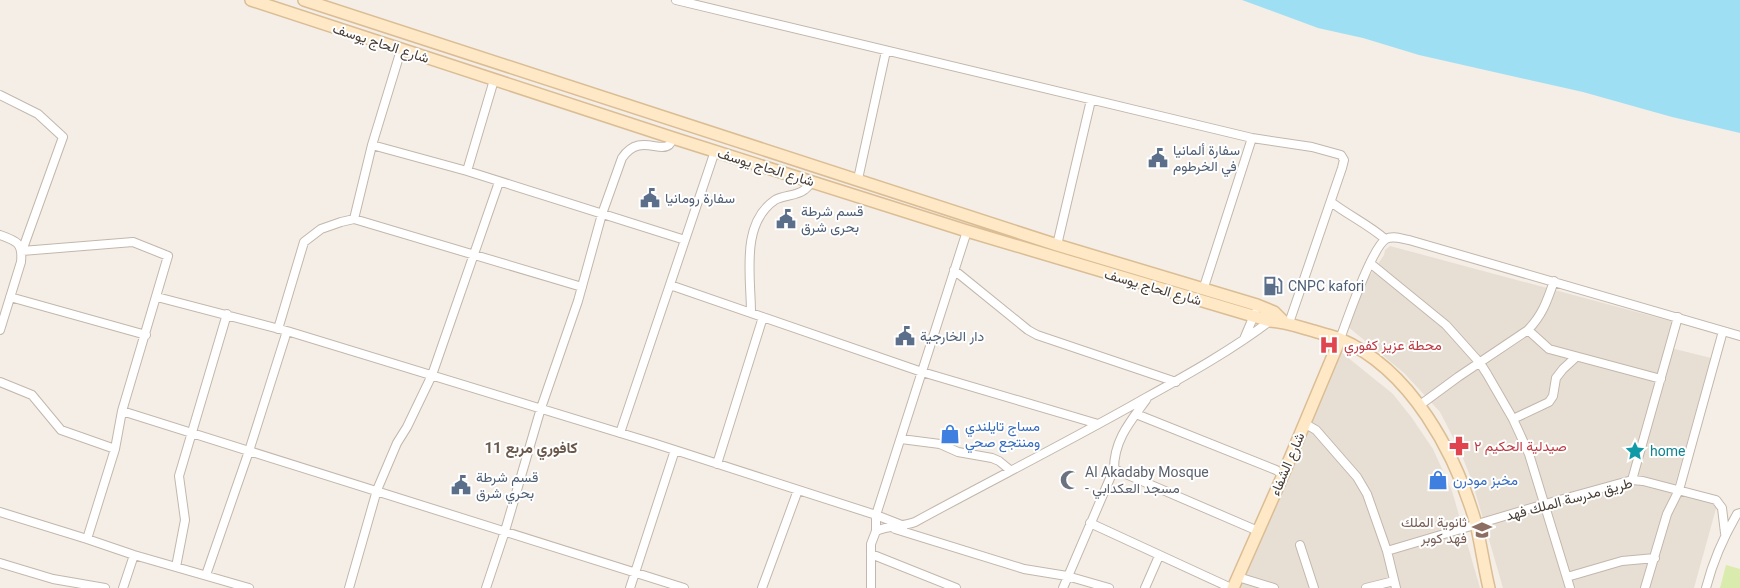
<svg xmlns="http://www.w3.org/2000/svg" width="1740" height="588" font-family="Roboto,Vazirmatn,sans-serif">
	<rect width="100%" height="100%" fill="#f4eee6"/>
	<!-- residential -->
	<path fill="#e8dfd4" d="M 1390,246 L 1674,322 L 1667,347 L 1711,358 L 1673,492 L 1717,505 L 1694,588 L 1503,588 L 1472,481 L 1460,451 L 1440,412 L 1404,373 L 1347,326 L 1369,277 L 1384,255 L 1385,250 Z
		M 1336,348 L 1393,394 L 1412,418 L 1433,449 L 1452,491 L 1480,588 L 1234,588 Z"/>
	<!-- green -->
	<path fill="#d9ebad" d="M 1726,565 L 1740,569 L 1740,588 L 1720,588 Z"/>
	<!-- water -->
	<path fill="#9fdff4" d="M 1242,0 L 1740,0 L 1740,133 L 1672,117 L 1583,92 L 1419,55 L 1363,38 L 1318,28 Z"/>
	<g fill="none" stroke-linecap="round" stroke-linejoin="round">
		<defs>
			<path id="street" d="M 676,0 L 1252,138 L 1312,147 L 1341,155 L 1344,160 L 1342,168 L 1289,323
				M 0,95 L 38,114 L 63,137 L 22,251 L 133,242 L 168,256 L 122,411 L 115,449 L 87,539
				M 372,145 L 467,171 L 685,240
				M 467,171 L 494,80
				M 858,179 L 886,51
				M 1331,202 C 1348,215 1369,225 1385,239
				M 354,219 L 372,145 L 401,50
				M 0,235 C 17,241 23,243 21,262 L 0,330
				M 1057,245 L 1091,100
				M 1370,263 L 1446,325 L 1480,363 L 1487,374 L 1513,419 L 1529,454 L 1570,588
				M 954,270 L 1028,330 L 1037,335 L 1176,382
				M 670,285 L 922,372 L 1098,424
				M 1203,290 L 1252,138
				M 10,297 L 146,335
				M 157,297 L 287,331 L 653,443 L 876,515 L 904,526
				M 751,313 C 751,276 740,224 775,200 C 784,195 797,196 804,190 C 807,188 810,184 812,182
				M 278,329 L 304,242 L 321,229 L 341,222 L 354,219 L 582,287
				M 1528,330 C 1543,314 1547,301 1554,281
				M 1244,339 L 1255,313
				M 1340,339 C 1347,320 1372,247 1386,239 C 1393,235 1402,239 1409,240 L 1740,336
				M 0,382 L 32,395 L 61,430 L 115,449
				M 1420,405 L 1458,377 L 1528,330 L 1549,349 L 1661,379
				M 122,411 L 684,588
				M 1136,414 L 1276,470 L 1283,475
				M 1513,419 L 1549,402 L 1553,396 L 1556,378 L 1563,369 L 1576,357
				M 1304,423 L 1316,430 L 1357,477 L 1367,494 L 1387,551 L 1396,588
				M 620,433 L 715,151
				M 901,439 L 940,444 L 958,452 L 992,458 L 999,461 L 1010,470
				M 717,464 L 763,317
				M 1114,469 L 1258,531
				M 1632,480 L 1678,317
				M 0,512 L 87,539 L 134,555 L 249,588
				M 1090,523 L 1231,588
				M 895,529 L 1024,569 L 1067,576 L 1109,588
				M 876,531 L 876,515 L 967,231
				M 1300,545 L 1314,588
				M 1387,551 L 1545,504 L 1632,480 L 1643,481 L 1716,500 L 1722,508 L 1725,533
				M 871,554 L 956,588
				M 0,563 L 53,579 L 105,588
				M 176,567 L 185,520 L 179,476 L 227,314
				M 206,575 L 249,451 L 287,331
				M 1238,577 L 1274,588
				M 1567,577 L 1622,561 L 1655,558
				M 123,588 L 134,555
				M 349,588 L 377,490 L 397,443 L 407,427 L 432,375 L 499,182
				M 486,588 L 505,531 L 541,408 L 578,301 L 602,214 L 622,158 C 639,133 659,153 669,145 C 671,143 672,141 673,138
				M 630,588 L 675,450
				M 762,588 L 798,490
				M 871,588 L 871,544 L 876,531 C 889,525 902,527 915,522 C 990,481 1066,443 1140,401 C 1185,376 1229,352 1270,321 L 1271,318
				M 1063,588 L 1114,469 C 1114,440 1130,422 1146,400
				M 1145,588 L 1159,556
				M 1366,588 L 1394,581
				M 1645,588 L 1667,514 L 1679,490 L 1723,331
				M 1706,588 C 1713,561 1723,538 1737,514 L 1740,513"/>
			<path id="secondary" d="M 251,0 L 673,138 L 967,231 L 1270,321 C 1286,322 1299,327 1314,331 C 1323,334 1332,336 1340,339 C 1411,369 1456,454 1476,524 C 1481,545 1484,567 1489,588
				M 304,0 L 1057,245 L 1257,305 L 1274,312 L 1284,322
				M 1233,588 L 1283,475 L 1340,339"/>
		</defs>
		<!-- street casing -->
		<use href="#street" stroke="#c3b7ab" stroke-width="10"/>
		<!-- secondary casing -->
		<use href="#secondary" stroke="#dabd95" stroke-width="14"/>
		<!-- street -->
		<use href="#street" stroke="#fff" stroke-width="8"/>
		<!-- secondary -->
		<use href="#secondary" stroke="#ffe8c5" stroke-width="11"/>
	</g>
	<!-- icons -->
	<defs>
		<symbol id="civic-bare" viewBox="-9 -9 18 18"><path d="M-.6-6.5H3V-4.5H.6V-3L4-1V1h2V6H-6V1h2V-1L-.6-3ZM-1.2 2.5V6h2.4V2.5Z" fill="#5c6f8a" stroke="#fff" stroke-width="2.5" paint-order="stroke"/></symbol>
		<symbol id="fuel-bare" viewBox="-9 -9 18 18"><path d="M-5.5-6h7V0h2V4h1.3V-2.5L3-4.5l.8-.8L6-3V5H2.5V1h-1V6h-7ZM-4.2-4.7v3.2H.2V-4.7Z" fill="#5c6f8a" stroke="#fff" stroke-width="2.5" paint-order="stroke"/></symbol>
		<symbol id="hospital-bare" viewBox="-9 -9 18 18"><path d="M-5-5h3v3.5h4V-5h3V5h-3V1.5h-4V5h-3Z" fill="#e0444e" stroke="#fff" stroke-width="2.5" paint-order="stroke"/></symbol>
		<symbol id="shop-bare" viewBox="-9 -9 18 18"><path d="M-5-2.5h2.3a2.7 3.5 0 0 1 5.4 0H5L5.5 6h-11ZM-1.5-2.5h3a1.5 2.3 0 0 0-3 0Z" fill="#3f7fe0" stroke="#fff" stroke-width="2.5" paint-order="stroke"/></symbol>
		<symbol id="pharmacy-bare" viewBox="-9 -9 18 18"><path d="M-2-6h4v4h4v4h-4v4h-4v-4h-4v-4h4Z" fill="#e0444e" stroke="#fff" stroke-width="2.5" paint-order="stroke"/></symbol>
		<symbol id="sight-bare" viewBox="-9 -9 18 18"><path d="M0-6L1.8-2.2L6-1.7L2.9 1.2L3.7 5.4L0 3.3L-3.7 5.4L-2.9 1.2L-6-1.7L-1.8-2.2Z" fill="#0f9aa8" stroke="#fff" stroke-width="2.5" paint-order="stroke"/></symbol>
		<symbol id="mosque-bare" viewBox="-9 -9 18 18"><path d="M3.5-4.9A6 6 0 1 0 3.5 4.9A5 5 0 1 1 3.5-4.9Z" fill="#6b7280" stroke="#fff" stroke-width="2.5" paint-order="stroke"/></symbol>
		<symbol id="school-bare" viewBox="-9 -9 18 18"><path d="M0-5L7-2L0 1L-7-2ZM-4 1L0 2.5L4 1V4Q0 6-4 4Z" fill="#8d6e63" stroke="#fff" stroke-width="2.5" paint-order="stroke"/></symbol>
	</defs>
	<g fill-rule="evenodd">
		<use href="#civic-bare" x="1144" y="144" width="28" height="28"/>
		<use href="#civic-bare" x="636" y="184" width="28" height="28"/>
		<use href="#civic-bare" x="772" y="205" width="28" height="28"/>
		<use href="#fuel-bare" x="1259" y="272" width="28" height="28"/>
		<use href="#civic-bare" x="891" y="322" width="28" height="28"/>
		<use href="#hospital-bare" x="1315" y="331" width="28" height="28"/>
		<use href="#shop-bare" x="936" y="420" width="28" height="28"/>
		<use href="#pharmacy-bare" x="1445" y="432" width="28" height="28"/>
		<use href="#sight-bare" x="1621" y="437" width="28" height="28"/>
		<use href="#mosque-bare" x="1056" y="466" width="28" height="28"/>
		<use href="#shop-bare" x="1424" y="466" width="28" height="28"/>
		<use href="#civic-bare" x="447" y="471" width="28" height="28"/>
		<use href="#school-bare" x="1468" y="516" width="28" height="28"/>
	</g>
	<g text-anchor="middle" stroke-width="4" stroke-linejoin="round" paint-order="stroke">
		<!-- street labels -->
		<g font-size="14" fill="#473d35" stroke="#fff">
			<text transform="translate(381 43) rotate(18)" y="5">شارع الحاج يوسف</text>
			<text transform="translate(766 167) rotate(17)" y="5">شارع الحاج يوسف</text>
			<text transform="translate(1153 287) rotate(16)" y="5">شارع الحاج يوسف</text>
			<text transform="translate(1287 464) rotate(-67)" y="5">شارع الشفاء</text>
			<text transform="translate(1569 499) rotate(-15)" y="5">طريق مدرسة الملك فهد</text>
		</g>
		<!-- service labels -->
		<g font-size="14" fill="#4e5e75" stroke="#fff" text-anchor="start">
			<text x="1173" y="155">سفارة ألمانيا<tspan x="1173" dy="16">في الخرطوم</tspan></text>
			<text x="665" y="203">سفارة رومانيا</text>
			<text x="801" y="216">قسم شرطة<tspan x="801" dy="16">بحرى شرق</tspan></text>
			<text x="1288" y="291">CNPC kafori</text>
			<text x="920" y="341">دار الخارجية</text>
			<text x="476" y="482">قسم شرطة<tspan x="476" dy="16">بحري شرق</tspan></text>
		</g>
		<!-- health labels -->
		<g font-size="14" fill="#be3a42" stroke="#fff" text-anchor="start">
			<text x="1344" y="350">محطة عزيز كفوري</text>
			<text x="1474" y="451">صيدلية الحكيم ٢</text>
		</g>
		<!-- shop labels -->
		<g font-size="14" fill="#366cbe" stroke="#fff" text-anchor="start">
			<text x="965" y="431">مساج تايلندي<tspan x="965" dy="16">ومنتجع صحي</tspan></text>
			<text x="1453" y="485">مخبز مودرن</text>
		</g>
		<!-- culture labels -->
		<g font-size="14" fill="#0d838f" stroke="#fff" text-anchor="start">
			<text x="1650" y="456">home</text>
		</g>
		<!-- worship labels -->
		<g font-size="14" fill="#5b616d" stroke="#fff" text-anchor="start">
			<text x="1085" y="477">Al Akadaby Mosque<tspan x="1085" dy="16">- مسجد العكدابي</tspan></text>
		</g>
		<!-- education labels -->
		<g font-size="14" fill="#785e54" stroke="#fff" text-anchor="end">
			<text x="1467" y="527">ثانوية الملك<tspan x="1467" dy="16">فهد كوبر</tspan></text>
		</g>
		<!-- neighbourhood labels -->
		<g font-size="15" font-weight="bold" fill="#6b594c" stroke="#fff">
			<text x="531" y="453">كافوري مربع 11</text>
		</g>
	</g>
</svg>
